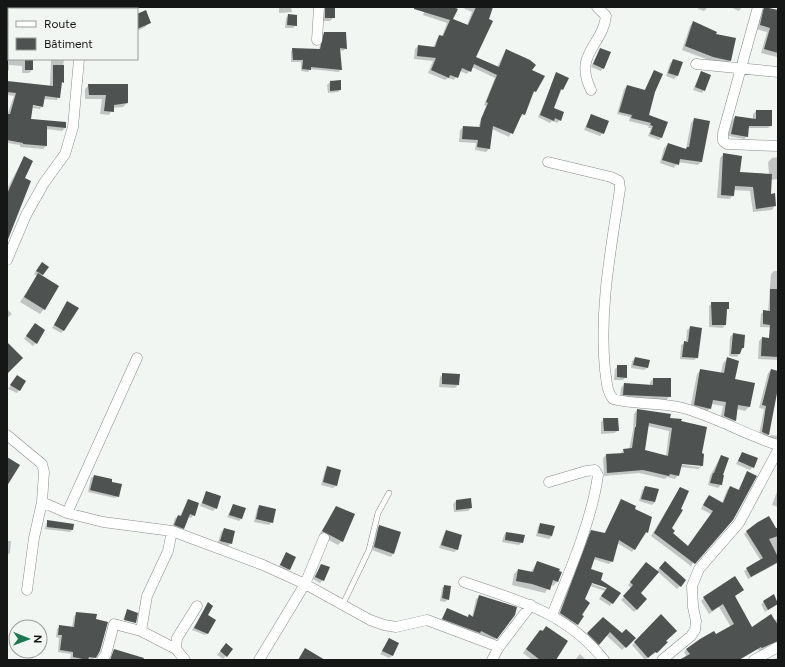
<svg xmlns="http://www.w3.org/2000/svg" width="785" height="667" font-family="Figtree,sans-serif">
	<rect width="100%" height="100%" fill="#f1f6f3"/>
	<!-- shadow -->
	<path fill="#0003" fill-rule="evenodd" d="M 7,7 L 63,7 L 63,9 L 9,9 L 9,59 L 32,59 L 32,70 L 29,73 L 22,73 L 22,66 L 9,65 L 9,70 L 7,72 Z
		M 74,7 L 137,7 L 138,14 L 150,22 L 145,27 L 137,31 L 137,9 L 105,9 L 105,7 L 76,9 Z
		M 279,7 L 291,7 L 292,12 L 279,13 Z
		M 322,7 L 334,7 L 334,17 L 330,21 L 322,21 Z
		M 426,7 L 458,7 L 452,19 L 467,25 L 472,12 L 461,7 L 492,7 L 475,57 L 497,67 L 506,50 L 530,71 L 536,91 L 532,94 L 524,115 L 517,112 L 523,116 L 519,117 L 509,137 L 492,129 L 489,149 L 486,152 L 475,150 L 476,143 L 459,142 L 460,130 L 463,127 L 478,128 L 486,106 L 484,105 L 495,78 L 472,67 L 467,74 L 460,71 L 454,80 L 448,78 L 445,80 L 428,73 L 433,61 L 414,59 L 415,49 L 418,46 L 433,48 L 437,39 L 440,36 L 442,36 L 447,23 L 423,15 Z
		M 699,7 L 708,7 L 704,11 L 698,9 Z
		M 730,7 L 742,7 L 739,11 Z
		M 765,7 L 778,11 L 777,57 L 761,53 L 767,32 L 756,29 L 761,11 Z
		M 288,15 L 296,25 L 293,28 L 285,28 L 286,18 Z
		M 693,22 L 702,25 L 702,27 L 715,35 L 730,60 L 727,64 L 709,60 L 682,50 L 690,26 Z
		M 324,33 L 346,48 L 343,51 L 340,50 L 341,69 L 339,72 L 310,69 L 308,72 L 301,71 L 301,62 L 291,62 L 291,51 L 293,49 L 319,50 L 322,35 Z
		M 600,49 L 603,68 L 601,71 L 591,67 Z
		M 48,59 L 64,59 L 59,97 L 57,100 L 44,99 L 42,107 L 42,105 L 28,103 L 28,105 L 41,107 L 40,109 L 32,108 L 30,119 L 65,123 L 65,128 L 62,131 L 46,129 L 46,146 L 43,149 L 20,147 L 20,145 L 7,143 L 7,115 L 14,96 L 7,95 L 7,82 L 50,86 L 51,60 Z
		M 673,60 L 681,62 L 677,76 L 674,79 L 666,76 L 670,63 Z
		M 654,71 L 654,92 L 648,116 L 662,137 L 659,140 L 648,136 L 651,128 L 648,128 L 649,126 L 629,121 L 630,117 L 617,114 L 624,89 L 627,86 L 644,91 Z
		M 701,72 L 704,90 L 702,93 L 693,90 Z
		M 557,73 L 562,89 L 553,109 L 560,120 L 557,123 L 552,121 L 550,123 L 538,117 Z
		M 330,82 L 340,90 L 338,92 L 328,93 L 327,85 Z
		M 89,85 L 127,103 L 123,107 L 113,108 L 109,115 L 100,114 L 102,99 L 85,99 L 85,89 Z
		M 756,111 L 771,126 L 768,128 L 748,128 L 747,136 L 744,139 L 728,136 L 732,120 L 735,117 L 753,120 L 753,114 Z
		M 591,115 L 603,133 L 600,136 L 584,130 Z
		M 694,119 L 702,161 L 698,165 L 678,162 L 674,168 L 660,163 L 664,148 L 668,144 L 686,149 L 691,123 Z
		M 724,154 L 739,173 L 769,174 L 768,162 L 772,158 L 778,157 L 778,179 L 771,180 L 770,195 L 775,206 L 772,210 L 753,212 L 750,191 L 734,190 L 733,196 L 729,199 L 717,198 L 720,158 Z
		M 24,157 L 23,179 L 7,240 L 7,189 Z
		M 39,266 L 43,275 L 41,276 L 44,309 L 40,314 L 20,302 L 37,276 L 34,274 Z
		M 774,271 L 778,271 L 778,328 L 760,327 L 761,314 L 764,311 L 768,312 L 771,274 Z
		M 67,302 L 64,330 L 61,333 L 52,328 Z
		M 712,303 L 728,303 L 725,325 L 723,328 L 709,327 L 709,306 Z
		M 7,309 L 12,314 L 7,318 Z
		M 32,327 L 36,343 L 33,346 L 24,339 Z
		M 690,328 L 697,358 L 694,360 L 680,359 L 681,345 L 686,343 L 687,330 Z
		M 733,334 L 743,348 L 737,357 L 729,356 L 730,337 Z
		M 770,337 L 778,338 L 778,360 L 758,359 L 759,341 L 762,338 L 768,339 Z
		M 635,358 L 647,368 L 644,370 L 631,368 L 632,361 Z
		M 728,358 L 734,379 L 749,407 L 745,411 L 737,409 L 735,421 L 731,425 L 720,420 L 723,406 L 711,404 L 710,408 L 706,413 L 690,409 L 697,374 L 701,370 L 721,373 L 723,363 Z
		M 618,366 L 626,377 L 623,380 L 614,380 L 615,369 Z
		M 771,370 L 778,372 L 778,388 L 768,435 L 766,437 L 759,435 L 764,409 L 759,408 L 768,373 Z
		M 443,374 L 458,385 L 455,388 L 439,387 L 440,377 Z
		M 17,376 L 25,381 L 17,393 L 8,389 Z
		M 653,379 L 670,396 L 666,400 L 620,398 L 621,388 L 624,384 L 650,386 L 650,382 Z
		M 637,410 L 680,422 L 700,454 L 702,466 L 698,469 L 680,467 L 678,475 L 675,479 L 667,477 L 665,479 L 639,473 L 604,476 L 603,458 L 606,455 L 620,454 L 624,450 L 629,450 L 633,430 L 634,414 ZM 647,426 L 669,431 L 666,456 L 644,451 ZM 677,462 L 700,465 L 700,467 L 677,464 Z
		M 604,419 L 618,430 L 615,433 L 601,434 L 601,422 Z
		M 771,435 L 778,436 L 778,442 L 768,437 Z
		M 742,453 L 753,467 L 750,470 L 736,464 Z
		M 721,456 L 721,485 L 718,488 L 708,485 L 710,476 Z
		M 328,468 L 336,486 L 333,488 L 321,485 L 325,470 Z
		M 747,473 L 755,476 L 691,566 L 651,536 L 680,488 L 670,528 L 672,533 L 687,547 L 711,514 L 701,509 L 706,499 L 709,496 L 722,503 L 727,490 L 730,487 L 738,490 Z
		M 94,476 L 111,482 L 118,496 L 115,498 L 88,492 L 91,478 Z
		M 645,487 L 655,502 L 652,505 L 639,501 L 642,490 Z
		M 778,489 L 778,507 L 772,505 Z
		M 206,492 L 216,508 L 213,511 L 200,506 Z
		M 188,500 L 194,515 L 191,518 L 188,517 L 181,531 L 172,528 L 175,518 L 180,516 Z
		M 621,500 L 634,509 L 647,532 L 632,552 L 617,543 L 612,561 L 609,564 L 593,559 L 590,569 L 600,580 L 619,593 L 610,606 L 599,599 L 605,591 L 590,586 L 584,600 L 581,615 L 583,616 L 575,627 L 558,616 L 589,534 L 592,532 L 604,534 ZM 588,580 L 603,585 L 606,589 L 587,582 Z
		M 456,501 L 471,508 L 468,511 L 454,512 L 453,504 Z
		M 233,505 L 241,519 L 239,521 L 227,517 Z
		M 260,506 L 272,522 L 269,525 L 254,522 L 257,509 Z
		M 337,507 L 342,541 L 338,545 L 319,535 Z
		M 48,521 L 72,525 L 72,530 L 70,532 L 45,529 L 46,524 Z
		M 758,522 L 775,530 L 778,529 L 778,563 L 748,579 L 744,571 L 761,561 L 744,534 Z
		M 541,524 L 552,536 L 549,539 L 536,536 L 538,527 Z
		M 379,526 L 393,554 L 391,557 L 372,550 L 377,529 Z
		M 224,529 L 231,543 L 228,546 L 218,543 L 221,532 Z
		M 446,531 L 461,536 L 457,550 L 454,552 L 439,548 L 444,534 Z
		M 506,533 L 522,542 L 519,545 L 502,542 L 504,535 Z
		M 7,541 L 11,541 L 10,553 L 7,555 Z
		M 286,553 L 289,569 L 286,572 L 278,568 Z
		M 537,562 L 557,582 L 553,586 L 550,585 L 545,593 L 512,585 L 514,574 L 518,570 L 531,572 Z
		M 321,565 L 323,580 L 320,583 L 313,579 Z
		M 662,565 L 680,586 L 677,589 L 658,572 L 640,593 L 646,599 L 634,612 L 621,600 L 631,588 L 628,585 L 644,566 L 657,571 Z
		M 445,586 L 448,599 L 445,602 L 440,601 L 442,588 Z
		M 773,595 L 778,603 L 765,612 L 761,604 Z
		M 479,597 L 514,614 L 493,641 L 478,633 L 476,635 L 440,622 L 448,609 L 467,618 L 469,615 L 472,617 L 476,599 Z
		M 734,597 L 752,628 L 778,619 L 778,643 L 771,644 L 759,651 L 758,649 L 738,660 L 681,660 L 687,657 L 684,652 L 687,649 L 731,627 L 719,607 L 709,614 L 701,601 L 704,598 Z
		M 208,604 L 208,633 L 205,635 L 192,630 Z
		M 127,611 L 135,622 L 134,623 L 134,621 L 123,619 Z
		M 77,613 L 95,657 L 92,660 L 70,659 L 71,654 L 58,652 L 59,638 L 56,637 L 57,629 L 60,626 L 72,627 L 74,616 Z
		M 603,619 L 622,634 L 634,638 L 622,650 L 606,635 L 596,647 L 585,637 Z
		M 546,627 L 555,660 L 532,660 L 523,653 L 536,635 Z
		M 651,627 L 666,642 L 653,655 L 652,654 L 645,660 L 632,645 Z
		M 40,634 L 42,634 L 40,648 Z
		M 389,639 L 392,656 L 389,658 L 380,654 Z
		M 224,647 L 232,649 L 223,659 L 217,655 Z
		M 580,654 L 586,660 L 575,660 Z
		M 778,658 L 778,660 L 771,660 L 773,659 Z"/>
	<!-- building -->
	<path fill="#4e5250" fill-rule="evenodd" d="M 325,7 L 335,7 L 335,18 L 325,18 Z
		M 414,7 L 453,7 L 458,9 L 453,19 L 468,25 L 476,7 L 493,7 L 489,19 L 493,21 L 476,57 L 499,67 L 506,49 L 530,60 L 536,65 L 532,70 L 545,76 L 536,92 L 534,91 L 525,115 L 522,114 L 513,134 L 493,126 L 490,149 L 477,147 L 478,140 L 462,139 L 463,126 L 480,127 L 481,119 L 488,103 L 486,102 L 497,75 L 474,64 L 471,72 L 462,68 L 458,78 L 450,75 L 449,78 L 431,70 L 436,58 L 417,56 L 418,45 L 435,47 L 439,35 L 443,36 L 450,20 L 414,9 Z
		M 764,7 L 778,10 L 778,53 L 764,49 L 770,28 L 760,25 Z
		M 146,10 L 151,23 L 137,29 L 137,14 Z
		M 288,14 L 297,15 L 297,26 L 287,25 Z
		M 693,21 L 717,32 L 716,34 L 736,38 L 731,61 L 713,57 L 685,46 Z
		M 324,32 L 346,32 L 347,49 L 340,48 L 342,70 L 311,67 L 311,70 L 302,69 L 303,60 L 293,60 L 292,48 L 320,49 Z
		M 600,48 L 611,52 L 604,69 L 593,64 Z
		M 25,59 L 33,59 L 33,70 L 25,70 Z
		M 673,59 L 683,62 L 678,76 L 668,73 Z
		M 53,65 L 64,65 L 64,83 L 62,82 L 60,98 L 45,96 L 43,107 L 33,105 L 31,119 L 66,122 L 66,128 L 47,126 L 47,146 L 23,144 L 23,143 L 7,140 L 7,114 L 10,114 L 16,93 L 7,92 L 7,81 L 53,86 Z
		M 654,70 L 663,74 L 655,92 L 649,115 L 668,122 L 662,138 L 650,134 L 653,126 L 650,125 L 651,123 L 631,118 L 632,115 L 619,112 L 627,85 L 645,90 Z
		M 701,71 L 711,75 L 705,91 L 695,87 Z
		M 556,72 L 569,78 L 563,90 L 561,89 L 554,108 L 564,112 L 561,121 L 555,118 L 554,121 L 540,115 Z
		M 341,80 L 341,90 L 330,91 L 330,81 Z
		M 88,84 L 128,84 L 128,103 L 114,105 L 114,112 L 104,111 L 106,95 L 89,95 Z
		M 756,110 L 772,110 L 772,126 L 749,126 L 748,137 L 731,134 L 735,116 L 756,119 Z
		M 591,114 L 609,121 L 604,134 L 586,127 Z
		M 694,118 L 710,121 L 702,162 L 680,159 L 679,165 L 662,160 L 668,143 L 686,149 L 687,147 L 689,147 Z
		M 723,153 L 742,156 L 740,172 L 772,174 L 771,194 L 775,193 L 776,206 L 756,209 L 753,187 L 735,186 L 734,196 L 721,195 Z
		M 24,156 L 33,161 L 25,178 L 31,181 L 7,242 L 7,194 Z
		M 42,262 L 49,267 L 43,275 L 36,271 Z
		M 38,273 L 59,286 L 45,310 L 24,297 Z
		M 770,289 L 778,289 L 778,357 L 761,356 L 762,337 L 769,338 L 770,325 L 763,324 L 763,310 L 770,311 Z
		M 67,301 L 79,308 L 64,331 L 54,325 Z
		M 711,302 L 729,302 L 729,309 L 727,309 L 726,325 L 712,325 Z
		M 35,323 L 45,330 L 37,344 L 26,336 Z
		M 690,326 L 702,328 L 698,358 L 682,357 L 684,341 L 688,342 Z
		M 733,333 L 745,335 L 744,348 L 742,348 L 740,354 L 731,354 Z
		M 7,342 L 23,358 L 7,374 Z
		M 635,357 L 650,360 L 648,368 L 633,365 Z
		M 727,357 L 739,361 L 735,379 L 755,383 L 750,407 L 738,405 L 736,421 L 724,416 L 726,402 L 713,400 L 711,409 L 694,405 L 700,369 L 724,373 Z
		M 617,365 L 627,365 L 627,378 L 617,377 Z
		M 771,369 L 778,371 L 778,388 L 769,435 L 762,432 L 766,406 L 762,405 Z
		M 442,373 L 460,374 L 459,385 L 442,384 Z
		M 17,375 L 26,381 L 20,391 L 10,385 Z
		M 653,378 L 671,378 L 671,397 L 623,395 L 624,383 L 653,385 Z
		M 637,409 L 671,414 L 670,418 L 682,419 L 681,421 L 707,427 L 702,453 L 704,454 L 703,466 L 682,464 L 679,476 L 670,474 L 669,476 L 643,470 L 607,473 L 606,454 L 624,453 L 623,449 L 632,448 L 635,427 L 636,427 ZM 649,423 L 672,428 L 668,456 L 645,450 Z
		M 603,418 L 618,418 L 619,431 L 604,431 Z
		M 742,452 L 758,458 L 754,468 L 738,461 Z
		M 721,455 L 729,458 L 723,475 L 724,475 L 722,485 L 710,483 L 713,473 L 714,473 Z
		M 7,457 L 20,465 L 7,486 Z
		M 327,466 L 341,470 L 337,486 L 323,482 Z
		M 747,471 L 757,476 L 738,511 L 733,520 L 695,564 L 654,533 L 680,487 L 689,491 L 681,509 L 683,510 L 672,528 L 675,531 L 673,533 L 688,546 L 713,511 L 703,505 L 709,495 L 723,503 L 730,486 L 739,490 Z
		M 94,475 L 112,479 L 112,482 L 122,484 L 119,497 L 90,490 Z
		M 645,486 L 659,489 L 655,502 L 641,499 Z
		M 206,491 L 221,496 L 217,509 L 202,503 Z
		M 471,498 L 472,508 L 456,510 L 456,500 Z
		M 188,499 L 199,503 L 195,516 L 190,514 L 184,529 L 174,525 L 178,515 L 181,516 Z
		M 621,499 L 636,506 L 635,509 L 652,517 L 648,533 L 646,532 L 635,550 L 619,540 L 613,562 L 595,557 L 591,569 L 603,573 L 601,580 L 621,593 L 613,604 L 601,596 L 607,588 L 592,583 L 585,599 L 590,603 L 582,615 L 584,616 L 578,625 L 560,613 L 591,530 L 605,533 Z
		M 233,504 L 246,508 L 242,519 L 229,515 Z
		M 259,505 L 276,509 L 273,523 L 256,519 Z
		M 336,506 L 355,514 L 343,542 L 322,531 Z
		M 769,516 L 776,528 L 778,528 L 778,536 L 769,539 L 778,557 L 778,562 L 751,577 L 746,568 L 763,558 L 746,531 L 758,522 Z
		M 47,520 L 74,524 L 73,530 L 47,527 Z
		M 540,523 L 555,526 L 552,536 L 538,533 Z
		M 379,525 L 401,532 L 394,554 L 374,547 Z
		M 224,528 L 235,531 L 232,544 L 220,541 Z
		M 446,530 L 462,535 L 458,550 L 441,545 Z
		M 506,532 L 525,535 L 523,543 L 505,540 Z
		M 286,552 L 296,557 L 290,570 L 280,565 Z
		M 537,561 L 560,569 L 559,571 L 562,572 L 558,582 L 553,580 L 550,590 L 532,584 L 516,581 L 518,569 L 533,572 Z
		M 665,561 L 686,580 L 681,587 L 659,568 Z
		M 646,562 L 659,572 L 641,593 L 647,599 L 637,610 L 623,596 L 633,585 L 630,582 Z
		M 321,564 L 330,567 L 324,581 L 315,577 Z
		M 735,576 L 744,590 L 735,596 L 752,627 L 771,614 L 778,625 L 778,641 L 762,648 L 761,647 L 739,660 L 679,660 L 690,654 L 686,649 L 700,639 L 714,631 L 716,634 L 734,624 L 723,604 L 712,611 L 703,597 Z
		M 444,585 L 451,586 L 449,600 L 442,598 Z
		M 774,594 L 778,604 L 768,610 L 763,601 Z
		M 479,595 L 517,607 L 515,615 L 497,639 L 481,631 L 480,633 L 442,619 L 447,608 L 468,617 L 469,614 L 473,617 Z
		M 208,602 L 213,606 L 208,615 L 216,620 L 208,634 L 194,628 Z
		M 127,609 L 138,613 L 136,623 L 124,620 Z
		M 76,612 L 97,614 L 96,619 L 108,622 L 100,651 L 96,658 L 89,657 L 88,660 L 73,657 L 73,652 L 60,650 L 62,635 L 58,635 L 59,625 L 74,627 Z
		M 661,614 L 677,631 L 666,641 L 668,642 L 657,653 L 655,652 L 648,658 L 634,642 Z
		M 603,617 L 622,633 L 626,629 L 636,638 L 626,648 L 610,632 L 599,645 L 587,633 Z
		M 546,626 L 568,641 L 556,660 L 540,660 L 526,649 L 540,630 L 543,631 Z
		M 389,638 L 399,643 L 393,656 L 382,651 Z
		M 226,643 L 233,649 L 227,657 L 220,651 Z
		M 305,648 L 325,660 L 298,660 Z
		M 114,649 L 144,658 L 143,660 L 110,660 Z"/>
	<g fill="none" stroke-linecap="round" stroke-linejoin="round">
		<defs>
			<path id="lane" d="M 343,604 L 369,550 L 378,513 L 389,493"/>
			<path id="street" d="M 76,7 L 76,9
				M 758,7 L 723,133 L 723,141 L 727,144 L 778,146
				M 317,40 L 319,7
				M 696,64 L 778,72
				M 591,90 C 573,54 603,45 606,16 L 597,7
				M 548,162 L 611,177 L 619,181 L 620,189 C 611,249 599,309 605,370 C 607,381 606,390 613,399 C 635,405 660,402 683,408 C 716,417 746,435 778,445
				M 7,260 L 26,215 L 44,183 L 65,154 L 73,127 L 79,59
				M 7,435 L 42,464 L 44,472 L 42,502 L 34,538 L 27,590
				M 549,482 L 586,471 L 595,470 L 598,475 C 592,520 569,573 552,615
				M 42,502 L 67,513 L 103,522 L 172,531 L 263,565 L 305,584 L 259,660
				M 67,513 L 137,358
				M 324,538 L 305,584 L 370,620 L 384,625 L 396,627 L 427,620 L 499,647
				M 464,582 C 519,601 566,612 604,660
				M 141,631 L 147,596 L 168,551 L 172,531
				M 102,660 L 106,654 L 114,624 L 141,631 L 176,649
				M 185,660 L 176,649 L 177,638 L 197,606
				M 492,660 L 499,647 L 531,605
				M 662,660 L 691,636 L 695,630 L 696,621 L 693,607 L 692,586 L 699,569 L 739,523 L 778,450
				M 754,660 L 778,647"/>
		</defs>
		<!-- lane casing -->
		<use href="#lane" stroke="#878c89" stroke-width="6"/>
		<!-- street casing -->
		<use href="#street" stroke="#878c89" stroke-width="11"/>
		<!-- lane -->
		<use href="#lane" stroke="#fff" stroke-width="5"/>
		<!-- street -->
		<use href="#street" stroke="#fff" stroke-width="10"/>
	</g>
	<!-- border -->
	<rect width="785" height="667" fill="none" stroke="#151716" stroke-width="16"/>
	<!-- legend -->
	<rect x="8" y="8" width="130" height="52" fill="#f1f6f3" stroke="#999d9b"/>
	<rect x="16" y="21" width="20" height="6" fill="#ffffff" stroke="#999d9b"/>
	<text x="44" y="28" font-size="12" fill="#151716">Route</text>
	<rect x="16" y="38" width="20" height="12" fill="#4e5250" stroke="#999d9b"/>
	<text x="44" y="48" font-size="12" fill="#151716">Bâtiment</text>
	<!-- north arrow -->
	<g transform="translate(28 639) rotate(91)"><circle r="19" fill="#f1f6f3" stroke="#999d9b"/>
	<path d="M0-3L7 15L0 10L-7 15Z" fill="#197a51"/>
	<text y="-6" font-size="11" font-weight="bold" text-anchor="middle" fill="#151716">N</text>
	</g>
</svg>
